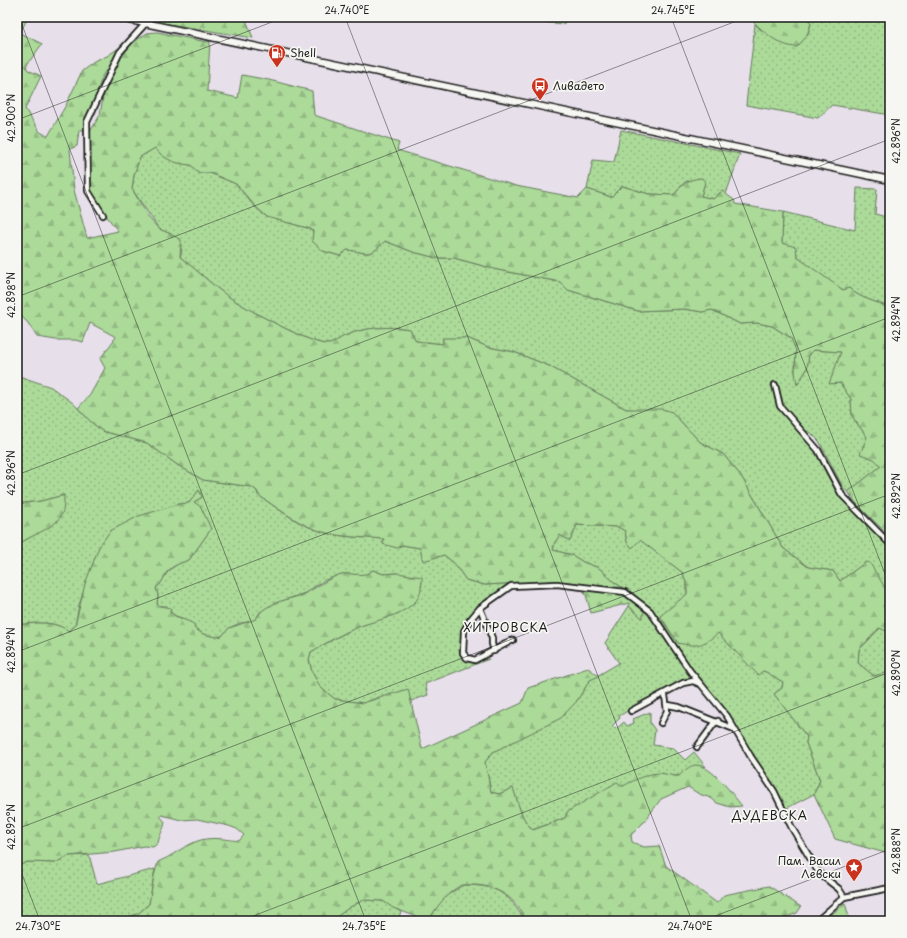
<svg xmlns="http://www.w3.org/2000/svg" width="907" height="938" font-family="'Playpen Sans',sans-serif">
	<defs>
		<pattern id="grass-dots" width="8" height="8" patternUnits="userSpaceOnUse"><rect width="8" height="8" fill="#abda99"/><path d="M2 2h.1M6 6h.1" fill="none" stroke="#93ba83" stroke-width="1.8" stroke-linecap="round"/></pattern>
		<pattern id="forest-firs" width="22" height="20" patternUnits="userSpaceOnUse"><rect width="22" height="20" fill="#abda99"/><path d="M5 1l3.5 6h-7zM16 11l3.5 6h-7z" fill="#93ba83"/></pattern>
	</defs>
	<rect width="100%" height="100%" fill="#e7dfea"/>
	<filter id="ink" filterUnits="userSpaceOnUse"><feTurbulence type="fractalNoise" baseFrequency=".025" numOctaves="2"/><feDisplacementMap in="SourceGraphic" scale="8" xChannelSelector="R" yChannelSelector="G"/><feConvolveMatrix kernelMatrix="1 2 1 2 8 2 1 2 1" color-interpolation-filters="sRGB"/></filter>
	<g filter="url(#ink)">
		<!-- grass -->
		<path fill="url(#grass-dots)" stroke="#647b5a" d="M 806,17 L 890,17 L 890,115 L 832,105 L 818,118 L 746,105 L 755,24 L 761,30 L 807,36 L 811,24 Z
			M 621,130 L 740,154 L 726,194 L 722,191 L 713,199 L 701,196 L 705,182 C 685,178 686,180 674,195 L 649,194 L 622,186 L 611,197 L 587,189 L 593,160 L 614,162 Z
			M 155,148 C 164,159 178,164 192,165 L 198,173 L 210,173 L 236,184 L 254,206 L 267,217 L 311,229 L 323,251 L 340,256 L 347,250 C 369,252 368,259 385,241 L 413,252 L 437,258 L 454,258 L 498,270 L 560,282 L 568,290 L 638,311 L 685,309 L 702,312 L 712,310 L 740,324 L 757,323 L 772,326 L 791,338 L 796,350 L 795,372 L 798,384 L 807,369 L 809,354 L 813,350 L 842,352 L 830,383 L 840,383 L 851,399 L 852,416 L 867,437 L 867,456 L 874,459 L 881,466 L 848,492 L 844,489 L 819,441 L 809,431 L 805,432 L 820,448 L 844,493 L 890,543 L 890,598 L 866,562 L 840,581 L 833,571 L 808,567 L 783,548 L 741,476 L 723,454 L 700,442 L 672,412 L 626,409 L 549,366 L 514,352 L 488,347 L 467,338 L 443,339 L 443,344 L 416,341 L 410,329 C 389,326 366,327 347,335 C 340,337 335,344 328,344 C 314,346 247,309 232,299 C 214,287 197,270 180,257 L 182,250 L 171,234 L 159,229 L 132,189 L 134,175 L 140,157 Z
			M 857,188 L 877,189 L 875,214 L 890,218 L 890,308 C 876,301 860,299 849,288 L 844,290 L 840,288 L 808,266 L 782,243 L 783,212 L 855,230 Z
			M 19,376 L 51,387 L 73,403 L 90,421 L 102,431 L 147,443 L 176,464 L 203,480 L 252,487 L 257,491 L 258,495 C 276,507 294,522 314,529 C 336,538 362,537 385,539 L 383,544 L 402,545 L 420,548 L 423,560 L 444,555 L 454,563 L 466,580 L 485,585 L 519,583 C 496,600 461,610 465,645 C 465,652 465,657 470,662 L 489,659 L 425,684 L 428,695 L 411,701 L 382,696 L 363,703 L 335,699 L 320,687 L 312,672 L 309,660 L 311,652 C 327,643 342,634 358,627 C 379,619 398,615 416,602 L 397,573 L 383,574 L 373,570 L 367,575 L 343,574 L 325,580 L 305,593 L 276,603 L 260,612 L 256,619 L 251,622 L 240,623 L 229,628 L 222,636 L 215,637 L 203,634 L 182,618 L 173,615 L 167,606 L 159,606 L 157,604 L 158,595 L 156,588 C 162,584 163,578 167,573 C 173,566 181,562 189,560 L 211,529 L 194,502 L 202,497 L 199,490 L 189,503 L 179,504 L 162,510 L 92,567 L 79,605 L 75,626 L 68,631 C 54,620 35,623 17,625 L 17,546 L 22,542 L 58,521 L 64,495 L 41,501 L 17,504 L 17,377 Z
			M 577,525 L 618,527 L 625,531 L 627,542 L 632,548 L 639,539 L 683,573 L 687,586 L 687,594 L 660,617 L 678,643 L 718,633 L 758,674 L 763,671 L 766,672 L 783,682 L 782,688 L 774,694 L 807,737 L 806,743 L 820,780 L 814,794 L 785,809 L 731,722 L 664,635 L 664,638 L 695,681 C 672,682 640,704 619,716 L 620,718 L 612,726 L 616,729 L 624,722 L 627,726 L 634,723 L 633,719 L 650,712 L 650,723 L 655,730 L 653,745 L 673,748 L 685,760 L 694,752 L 706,767 C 694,765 689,767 679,776 L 669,776 L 662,773 L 565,818 L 532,830 C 521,819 518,803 513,788 L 499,794 L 491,792 L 485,762 L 493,752 L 576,702 L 590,680 L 619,663 L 605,643 L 629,606 L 635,613 L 635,596 L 614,582 L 599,568 L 583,562 L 572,555 L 553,550 L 555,542 L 560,535 L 570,541 Z
			M 890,620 L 890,674 L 886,673 L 874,676 L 858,663 L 859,650 L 880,628 L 888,627 Z
			M 89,855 L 97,884 L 155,869 L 149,904 L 139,913 L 120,921 L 17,921 L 17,866 L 28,862 L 55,863 L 68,856 Z
			M 463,885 C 485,885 503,888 516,907 C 519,912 523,916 525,921 L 428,921 L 443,898 Z
			M 364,900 L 383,901 L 401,912 L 397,921 L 331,921 L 350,907 Z"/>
		<!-- forest -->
		<path fill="url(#forest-firs)" stroke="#647b5a" d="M 17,17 L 28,17 L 20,33 L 42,44 L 26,66 L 28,70 L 41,76 L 25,109 L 40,132 L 48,136 L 66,105 L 82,71 L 94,62 L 107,56 L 128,42 L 103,76 L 99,86 L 95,110 L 84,130 L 79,130 L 77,146 L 70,149 L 74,190 L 87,238 L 118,231 L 94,200 L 86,181 L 87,137 L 100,115 L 105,85 L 111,72 L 130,45 L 147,33 L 157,32 L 207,42 L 210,41 L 207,91 L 238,98 L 242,75 L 269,80 L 312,91 L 314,115 L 399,143 L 397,150 L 516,186 L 578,198 L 587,189 L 611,197 L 622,186 L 649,194 L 674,195 C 683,184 687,179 702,178 L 705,182 L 701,196 L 713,199 L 722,191 L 734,200 L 735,204 L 783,212 L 782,243 L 796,247 L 797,257 L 843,290 L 849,288 C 860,299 876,301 890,308 L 890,536 L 889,536 L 856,503 L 848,492 L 881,466 L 874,459 L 860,454 L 867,437 L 852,416 L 851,399 L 840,383 L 829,384 L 841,352 L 813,350 L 809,354 L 807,369 L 797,385 L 795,372 L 796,350 L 791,338 L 772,326 L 757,323 L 740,324 L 712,310 L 702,312 L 685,309 L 638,311 L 568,290 L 560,282 L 498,270 L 454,258 L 437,258 L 413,252 L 385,241 C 368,259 369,252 347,250 L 340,256 L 323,251 L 312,241 L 313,231 L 311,229 L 267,217 L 255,206 L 236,184 L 210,173 L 198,173 L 191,165 C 177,164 164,160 155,148 L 140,157 L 134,175 L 132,189 L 149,218 L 159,229 L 171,234 L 181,240 L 180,257 C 197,270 214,287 232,299 C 247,309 314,346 328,344 C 335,344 340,337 347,335 C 366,327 389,326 410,329 L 416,341 L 443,344 L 443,338 L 467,338 L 488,347 L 514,352 L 549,366 L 626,409 L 662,409 L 672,412 L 700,442 L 723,454 L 741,476 L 783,548 L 808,567 L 833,571 L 840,581 L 866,562 L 870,563 C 875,572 889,592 890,600 C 891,610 887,624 889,632 L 879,628 L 859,650 L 858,663 L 874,676 L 886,673 L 890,674 L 889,854 L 835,839 L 814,794 L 820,780 L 806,743 L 807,737 L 774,694 L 782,688 L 783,682 L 766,672 L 763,671 L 758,675 L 718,633 C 703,646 697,647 678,643 L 660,616 L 687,594 L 687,586 L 683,573 L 640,540 L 632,548 L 627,542 L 625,531 L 618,527 L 577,525 L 570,541 L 560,535 L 555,542 L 553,550 L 572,555 L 583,562 L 599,568 L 614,582 L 635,596 L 644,612 L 642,618 L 629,606 L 629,603 L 591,613 L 586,595 L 582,588 L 519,583 L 485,585 L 466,580 L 454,563 L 444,555 L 423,561 L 420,548 L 402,545 L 397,548 L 383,544 L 384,539 C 362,537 336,538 314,529 C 294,521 276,507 258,495 L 257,491 L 252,487 L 203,480 L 176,464 L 147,443 L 102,431 L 90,421 L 78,408 L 90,395 L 105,368 L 100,359 L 116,337 L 90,323 L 83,342 L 75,340 L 56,340 L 37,337 L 28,323 L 22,317 L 17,297 Z
			M 171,17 L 245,17 L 253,38 L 145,20 L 169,19 Z
			M 482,17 L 565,17 L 564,24 Z
			M 749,17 L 806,17 L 811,23 L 807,36 L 797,47 C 779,47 761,30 749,17 Z
			M 199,490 L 202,497 L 194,502 L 201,507 L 211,529 L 189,560 C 181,563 173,565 167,572 C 163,578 162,584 156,588 L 158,595 L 157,604 L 160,606 L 171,608 L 170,612 C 176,619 187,619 195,625 L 194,628 L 203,634 L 216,637 L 222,636 L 229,628 L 256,619 C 259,614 261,611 266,608 C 278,600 293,599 306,593 C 317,587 326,580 338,575 C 349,571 364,579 373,570 L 383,574 L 397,573 L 422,577 C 422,586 421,597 414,603 C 399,617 376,620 358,627 C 341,634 326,643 311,652 L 309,660 L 312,672 L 320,687 L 335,699 L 363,703 L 408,689 L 422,749 L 522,703 L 528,688 L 588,668 L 599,676 L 590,680 L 576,702 L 561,718 L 493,752 L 485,762 L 491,792 L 499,794 L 513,788 C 518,802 521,820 533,830 L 565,818 L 567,812 L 617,782 L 623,786 C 635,780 647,773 660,773 C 667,774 672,776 679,776 C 684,771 689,766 695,765 C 712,765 732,794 742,806 L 730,807 L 717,803 L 711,798 L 699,794 L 688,787 L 661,799 L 644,822 L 631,835 L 632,842 L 644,847 L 659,846 L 666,866 L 717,903 L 724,895 L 769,886 L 801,907 L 797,913 L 777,921 L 525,921 C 518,898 495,885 473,885 C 468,885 462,884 458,887 C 444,896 437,907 428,921 L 393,908 L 383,901 L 364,900 L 350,907 L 331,921 L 120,921 L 139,913 L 149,904 L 154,876 L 158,862 C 171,857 182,847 195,842 C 209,836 224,839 239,841 L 244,835 L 237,829 L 229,826 L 197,819 L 181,820 L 162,815 L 160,816 L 165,822 C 164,830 159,835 158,843 L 153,847 L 144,846 L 115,852 L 68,856 L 55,863 L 28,862 L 17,866 L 17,625 C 36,623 52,620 69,631 L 75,626 L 85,584 L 99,547 L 110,531 L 139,516 L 179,504 L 189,503 Z
			M 64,495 C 64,500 64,506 63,511 C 58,529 30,534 17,546 L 17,504 L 41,501 Z
			M 845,903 L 850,921 L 824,921 Z"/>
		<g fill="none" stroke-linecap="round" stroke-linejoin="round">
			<defs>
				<path id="minor" d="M 103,215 L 88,191 L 87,122 L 120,52 L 145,24
					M 775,385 L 780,406 L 818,450 L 842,495 L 890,544
					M 480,608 L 492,638 L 492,644 L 494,651
					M 513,640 L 475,660 L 467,658 L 463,653 L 464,631 L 470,620 L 480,608 L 511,586 L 557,584 L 625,592 L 650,611 L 690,671 L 727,716 L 751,757 L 774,791 L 792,828 L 816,868 L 820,874 L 839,889 L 844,897
					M 668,705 L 679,707 L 734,729
					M 631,711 L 683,683 L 693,681 L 700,684
					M 661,723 L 667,711 L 665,695
					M 697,747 L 714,724 L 718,721
					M 817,921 L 844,897 L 890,888"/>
				<path id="tertiary" d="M 116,17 L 890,180"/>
			</defs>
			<!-- minor casing -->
			<use href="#minor" stroke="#1c1c1c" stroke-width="8"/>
			<!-- tertiary casing -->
			<use href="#tertiary" stroke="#1c1c1c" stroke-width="9"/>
			<!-- minor -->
			<use href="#minor" stroke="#f6f6f2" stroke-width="4.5"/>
			<!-- tertiary -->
			<use href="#tertiary" stroke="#f6f6f2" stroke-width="6"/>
		</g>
	</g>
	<!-- ticks -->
	<path fill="none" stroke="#1c1c1c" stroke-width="1" stroke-opacity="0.45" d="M 19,17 L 366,921M 345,17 L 692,921M 671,17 L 890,587M 17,120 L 285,17M 17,297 L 747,17M 17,475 L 890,139M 17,652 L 890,317M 17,829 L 890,494M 17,861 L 40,921M 240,921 L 890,672M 702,921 L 890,849"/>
	<!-- icons -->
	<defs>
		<symbol id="fuel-pin" viewBox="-11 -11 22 30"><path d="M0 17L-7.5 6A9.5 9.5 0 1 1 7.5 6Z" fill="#c8321e" stroke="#f6f6f2"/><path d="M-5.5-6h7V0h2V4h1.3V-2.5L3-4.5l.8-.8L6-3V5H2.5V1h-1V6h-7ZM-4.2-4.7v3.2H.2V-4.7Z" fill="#fff"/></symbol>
		<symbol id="bus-pin" viewBox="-11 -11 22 30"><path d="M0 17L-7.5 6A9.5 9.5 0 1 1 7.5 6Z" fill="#c8321e" stroke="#f6f6f2"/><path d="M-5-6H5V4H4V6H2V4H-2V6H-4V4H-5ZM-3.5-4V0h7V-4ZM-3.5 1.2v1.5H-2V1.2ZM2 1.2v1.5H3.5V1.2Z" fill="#fff"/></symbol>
		<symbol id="sight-pin" viewBox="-11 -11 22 30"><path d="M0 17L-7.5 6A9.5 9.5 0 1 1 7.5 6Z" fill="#c8321e" stroke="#f6f6f2"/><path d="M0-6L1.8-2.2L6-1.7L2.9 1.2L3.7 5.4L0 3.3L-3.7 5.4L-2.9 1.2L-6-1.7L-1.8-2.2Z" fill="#fff"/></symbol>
	</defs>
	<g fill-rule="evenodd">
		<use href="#fuel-pin" x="267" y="43" width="20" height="27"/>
		<use href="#bus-pin" x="530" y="76" width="20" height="27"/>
		<use href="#sight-pin" x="844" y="857" width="20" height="27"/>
	</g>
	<g text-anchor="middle" stroke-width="3.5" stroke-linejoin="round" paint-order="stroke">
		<!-- poi labels -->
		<g font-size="11" fill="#1c1c1c" stroke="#f6f6f2" text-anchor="start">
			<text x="290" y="57">Shell</text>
			<text x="553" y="90">Ливадето</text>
			<text x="841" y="865" text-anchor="end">Пам. Васил<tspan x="841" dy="13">Левски</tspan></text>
		</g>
		<!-- neighbourhood labels -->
		<g font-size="12" letter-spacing="1" fill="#1c1c1c" stroke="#f6f6f2">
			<text x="506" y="632">ХИТРОВСКА</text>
			<text x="770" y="820">ДУДЕВСКА</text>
		</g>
	</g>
	<!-- margin -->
	<rect width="907" height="938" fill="none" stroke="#f6f6f2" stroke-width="44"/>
	<rect x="22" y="22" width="863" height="894" fill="none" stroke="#1c1c1c" stroke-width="1.5"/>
	<g font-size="10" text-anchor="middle" fill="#1c1c1c">
		<text x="347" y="14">24.740°E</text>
		<text x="673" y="14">24.745°E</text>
		<text transform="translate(11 118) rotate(-90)" y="4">42.900°N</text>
		<text transform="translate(896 141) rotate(-90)" y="4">42.896°N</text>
		<text transform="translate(11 295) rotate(-90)" y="4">42.898°N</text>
		<text transform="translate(896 319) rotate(-90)" y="4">42.894°N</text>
		<text transform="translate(11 473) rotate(-90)" y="4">42.896°N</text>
		<text transform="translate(896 496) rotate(-90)" y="4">42.892°N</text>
		<text transform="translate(11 650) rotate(-90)" y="4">42.894°N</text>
		<text transform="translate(896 673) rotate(-90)" y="4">42.890°N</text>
		<text transform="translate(11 827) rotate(-90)" y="4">42.892°N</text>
		<text transform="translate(896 851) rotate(-90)" y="4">42.888°N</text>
		<text x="38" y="930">24.730°E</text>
		<text x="364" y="930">24.735°E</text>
		<text x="690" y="930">24.740°E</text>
	</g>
</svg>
